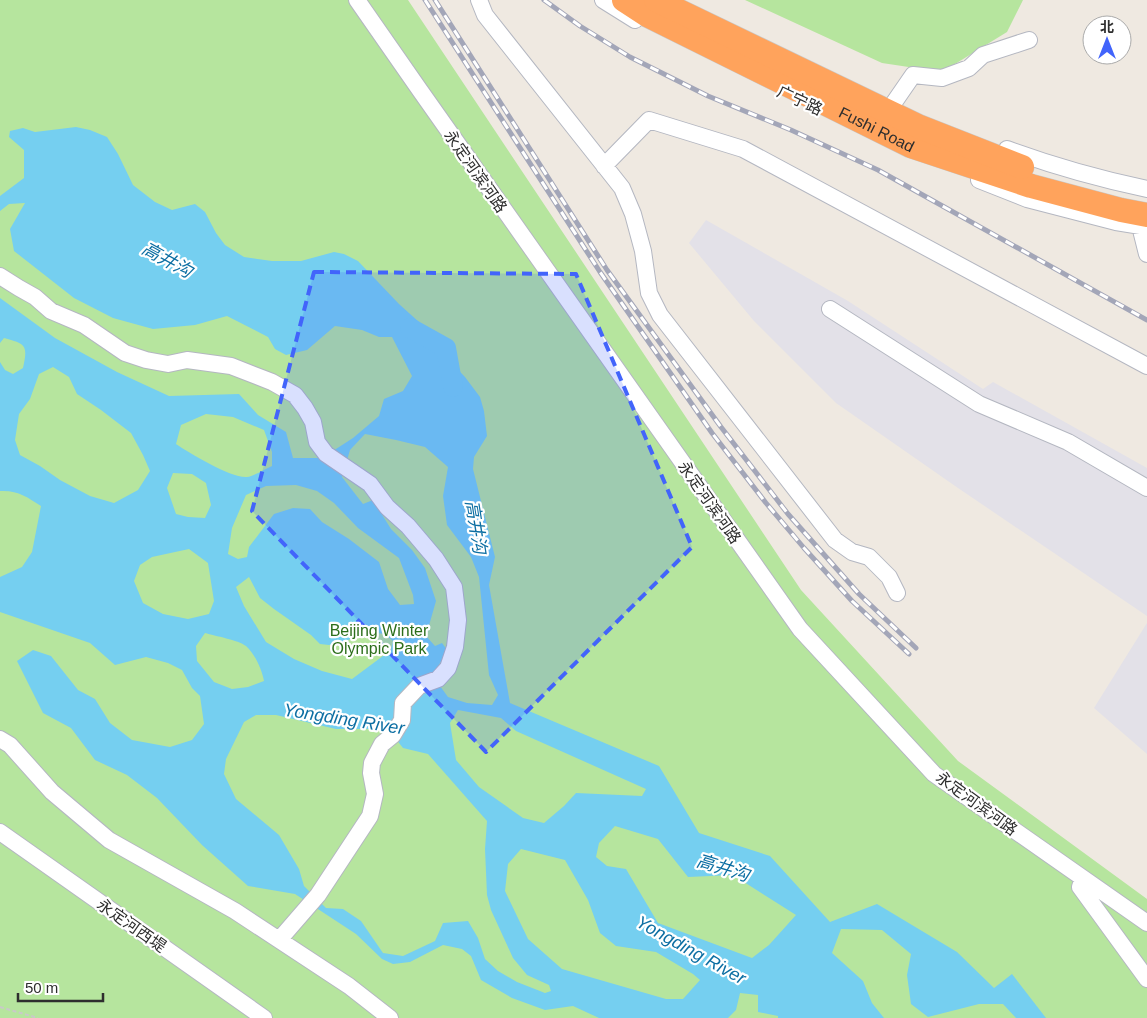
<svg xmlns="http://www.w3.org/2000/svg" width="1147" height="1018" font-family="Helvetica,'Noto Sans SC',sans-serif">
	<rect width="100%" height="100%" fill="#efe9e1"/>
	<!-- industrial -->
	<path fill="#e3e1e8" d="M 706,220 L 848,301 L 983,389 L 993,382 L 1147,468 L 1147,616 L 958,488 L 836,403 L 754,321 L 689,243 Z
		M 1147,623 L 1147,754 L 1094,708 Z"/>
	<!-- green -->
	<path fill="#b6e59e" d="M 0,0 L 408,0 L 801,590 L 958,761 L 1147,899 L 1147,1018 L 0,1018 Z
		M 745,0 L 1023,0 L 1007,32 L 942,72 L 882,63 Z"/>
	<!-- water -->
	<path fill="#75cff0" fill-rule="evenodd" d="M 76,127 L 90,130 L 107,137 L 118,154 L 133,185 L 155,202 L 172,210 L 195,204 L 205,212 L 216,233 L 225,245 L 244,257 L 272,261 L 301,261 L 334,252 L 344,254 L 358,261 L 399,304 L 419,322 L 443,354 L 465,377 L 480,397 L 484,411 L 487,436 L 474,457 L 473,469 L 495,557 L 489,585 L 510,703 L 659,766 L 699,833 L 770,856 L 830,922 L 877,904 L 957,952 L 994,988 L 1012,974 L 1046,1018 L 1016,1018 L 1003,1004 L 979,1004 L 928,1017 L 911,1004 L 907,975 L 911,954 L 882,930 L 841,929 L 832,953 L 863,981 L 872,1003 L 884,1018 L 778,1018 L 778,1016 L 758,1012 L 758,995 L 740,993 L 736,1010 L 728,1018 L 599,1018 L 573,1006 L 545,1010 L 512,998 L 481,980 L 471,956 L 462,949 L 443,945 L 410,962 L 393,964 L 382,959 L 356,934 L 295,894 L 248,886 L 202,845 L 157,798 L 127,775 L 95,760 L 71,728 L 43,713 L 17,661 L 33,650 L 51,656 L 78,690 L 95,699 L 110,723 L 132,740 L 170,747 L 192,740 L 204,724 L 200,696 L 192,688 L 182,670 L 168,663 L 146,657 L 115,665 L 90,643 L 0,612 L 0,577 L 22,567 L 32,552 L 41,506 C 27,497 18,490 0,491 L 0,362 L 5,370 L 13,374 L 23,368 C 28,345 26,344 4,338 L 0,343 L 0,298 L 55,338 L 117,372 L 169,396 L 239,394 L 258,415 L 286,432 L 293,458 L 322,458 L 353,438 L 379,416 L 384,399 L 403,391 L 412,376 L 392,337 L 379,337 L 362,330 L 335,326 L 307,350 L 286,355 L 275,349 L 268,337 L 227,316 L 195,325 L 153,329 L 113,318 L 74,298 L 14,251 L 10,229 L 25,203 L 9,204 L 0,211 L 0,196 L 24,178 L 24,150 L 9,137 L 10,131 L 23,128 L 35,132 ZM 53,367 L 69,377 L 77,394 L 101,410 L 131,433 L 143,455 L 150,471 L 138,490 L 114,503 L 90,496 L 60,480 L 40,466 L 20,455 L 15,440 L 19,414 L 30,399 L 39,374 ZM 206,414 L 233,417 L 264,430 L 272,452 L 272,466 C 265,469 254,476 247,477 C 233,479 189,453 176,444 L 181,425 ZM 365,434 L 396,440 L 425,447 L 448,467 L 443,496 L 447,525 L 471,557 L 479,577 L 489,675 L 498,695 L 492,705 L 467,703 L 448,697 L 432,675 L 448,651 L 442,643 L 435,646 L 426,636 L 436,601 L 425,568 L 412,550 L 391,529 L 373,500 L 363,504 L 342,477 L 350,450 ZM 173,473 L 192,474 L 206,483 L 211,505 L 205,518 L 188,517 L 176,514 L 167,488 ZM 296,485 L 317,491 L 334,503 L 358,528 L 399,558 L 413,595 L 414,604 L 400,605 L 388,589 L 379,562 L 349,539 L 322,522 L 310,509 L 293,508 L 274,514 L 249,547 L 247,557 L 238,559 L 228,554 L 232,528 L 246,495 L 266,486 ZM 189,549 L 208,563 L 214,601 L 209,614 L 188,619 L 163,614 L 143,603 L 134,581 L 140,565 L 152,557 ZM 249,577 L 260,598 L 274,609 L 311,635 L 320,644 L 329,645 L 344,643 L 359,633 L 369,632 L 385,634 L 393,641 L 391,650 L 352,679 L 322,671 L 294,659 L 266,642 L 244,606 L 236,587 ZM 205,633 C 215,636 238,640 246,646 C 255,654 262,670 264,681 L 248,687 L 232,689 L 214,682 L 197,661 L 196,646 ZM 458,710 L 501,718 L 516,731 L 646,789 L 642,796 L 576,793 L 564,806 L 544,823 L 523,818 L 479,787 L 456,760 L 450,723 ZM 256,715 L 276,715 L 336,729 L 388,729 L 403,748 L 428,754 L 487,821 L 485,849 L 487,895 L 491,910 L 513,958 L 527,975 L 549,985 L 551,991 L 545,993 L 517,982 L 498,971 L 485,959 L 478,938 L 468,921 L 443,923 L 435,941 L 403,956 L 383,953 L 361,921 L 343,909 L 326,908 L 304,886 L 299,869 L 279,835 L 236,799 L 224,774 L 226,759 L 244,722 ZM 615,826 L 658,839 L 688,877 L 733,875 L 796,915 L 769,945 L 752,958 L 658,923 L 626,869 L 607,866 L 596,857 L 599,843 ZM 521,849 L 565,860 L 588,900 L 600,933 L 616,946 L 656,952 L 693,974 L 700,980 L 683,999 L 666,999 L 562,969 L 528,939 L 505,891 L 508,864 Z"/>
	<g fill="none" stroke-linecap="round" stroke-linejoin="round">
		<!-- river -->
		<path stroke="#75cff0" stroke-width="20" d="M 410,328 L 446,348 L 453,387"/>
		<defs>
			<path id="minor" d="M 357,0 L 419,89 L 800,629 L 934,774 L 1147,923
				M 479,0 L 485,15 L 622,188 L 633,214 L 643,251 L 649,293 L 660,315 L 835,540 L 852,552 L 869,557 L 889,577 L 897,593
				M 603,0 L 635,20
				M 893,104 L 913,75 L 942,78 L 969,68 L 983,55 L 1029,40
				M 1007,149 C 1053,166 1100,179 1147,189
				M 604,166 L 649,120 L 743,149 L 1147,366
				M 979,180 L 1027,199 L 1116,222 L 1147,227
				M 1140,226 L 1147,254
				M 0,276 L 19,288 L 35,297 L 51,311 L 84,325 L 125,353 L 146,360 L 168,364 L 187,360 L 231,366 L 272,382 L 295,395 L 305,408 L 313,422 L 317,442 L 326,454 L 370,484 L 387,507 L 408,526 L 436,559 L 454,587 L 458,620 L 455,647 L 448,668 L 438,679 L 419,686 L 403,703 L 402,720 L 393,735 L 382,744 L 372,763 L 371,773 L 375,794 L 370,816 L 318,895 L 279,940
				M 830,309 L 979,404 L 1068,442 L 1147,488
				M 0,739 L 10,745 L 52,792 L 109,840 L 235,911 L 349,986 L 390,1018
				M 0,832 L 264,1018
				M 1083,878 L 1080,887 L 1147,979"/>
			<g id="highway">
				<path id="s1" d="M 624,0 L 647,15 L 911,146 L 1031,186 L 1121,210 L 1147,215"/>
				<path d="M 656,0 L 920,127 L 1022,167"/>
			</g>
		</defs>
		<!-- minor casing -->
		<use href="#minor" stroke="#b4b7c1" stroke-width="18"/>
		<!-- highway casing -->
		<use href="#highway" stroke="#c9c9c9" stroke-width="25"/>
		<!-- path -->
		<path stroke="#c9c9c9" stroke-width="2" stroke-dasharray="4 2.5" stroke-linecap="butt" d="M 0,1007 L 38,1018"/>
		<!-- minor -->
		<use href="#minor" stroke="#fff" stroke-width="16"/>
		<!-- highway -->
		<use href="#highway" stroke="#ffa35c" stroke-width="24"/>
		<defs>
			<path id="rail" d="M 425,0 L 600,272 L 712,433 L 766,503 L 804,548 L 852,601 L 909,654
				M 435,0 L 607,270 L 721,427 L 788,514 L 859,594 L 916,648
				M 544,0 L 580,26 L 630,57 L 708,96 L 791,130 L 878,170 L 1147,320"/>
		</defs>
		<!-- rail casing -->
		<use href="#rail" stroke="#a3a6b8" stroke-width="5"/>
		<!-- rail -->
		<use href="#rail" stroke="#fff" stroke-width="3" stroke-dasharray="9" stroke-linecap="butt"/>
	</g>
	<!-- marked area -->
	<path fill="#4264fb" fill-opacity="0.2" stroke="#4264fb" stroke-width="4" stroke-dasharray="10 6" stroke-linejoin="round" d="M 314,272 L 576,274 L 692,547 L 486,752 L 252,511 Z"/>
	<g text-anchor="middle" stroke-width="4.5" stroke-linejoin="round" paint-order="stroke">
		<!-- street labels -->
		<g font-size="16" fill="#2e2e2e" stroke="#fff">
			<text transform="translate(800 100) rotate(25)" y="6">广宁路</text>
			<text dy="6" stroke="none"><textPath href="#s1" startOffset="284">Fushi Road</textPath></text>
			<text transform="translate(476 171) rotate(55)" y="6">永定河滨河路</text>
			<text transform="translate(710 502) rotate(55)" y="6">永定河滨河路</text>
			<text transform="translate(977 803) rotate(36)" y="6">永定河滨河路</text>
			<text transform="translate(132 925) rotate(35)" y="6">永定河西堤</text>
		</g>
		<!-- park labels -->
		<g font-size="16" fill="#2c6e1b" stroke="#fff">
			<text x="379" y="636">Beijing Winter<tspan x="379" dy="18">Olympic Park</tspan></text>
		</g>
		<!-- water labels -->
		<g font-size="18" font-style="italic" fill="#0d6fa3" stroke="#fff">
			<text transform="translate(167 260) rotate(29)" y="6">高井沟</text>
			<text transform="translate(476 527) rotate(81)" y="6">高井沟</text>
			<text transform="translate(344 719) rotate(9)" y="6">Yongding River</text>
			<text transform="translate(723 868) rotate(17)" y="6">高井沟</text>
			<text transform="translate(691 950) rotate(29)" y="6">Yongding River</text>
		</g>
	</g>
	<!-- north arrow -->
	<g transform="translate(1107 40)"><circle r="24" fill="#ffffff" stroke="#ababab"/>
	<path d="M0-4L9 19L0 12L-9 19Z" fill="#4264fb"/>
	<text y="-8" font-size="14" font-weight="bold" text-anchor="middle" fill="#2e2e2e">北</text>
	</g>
	<!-- scale -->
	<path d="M18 993v8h85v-8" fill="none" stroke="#2e2e2e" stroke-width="2.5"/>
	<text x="25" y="993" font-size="15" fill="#2e2e2e" stroke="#ffffff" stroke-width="4" paint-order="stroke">50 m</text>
</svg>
